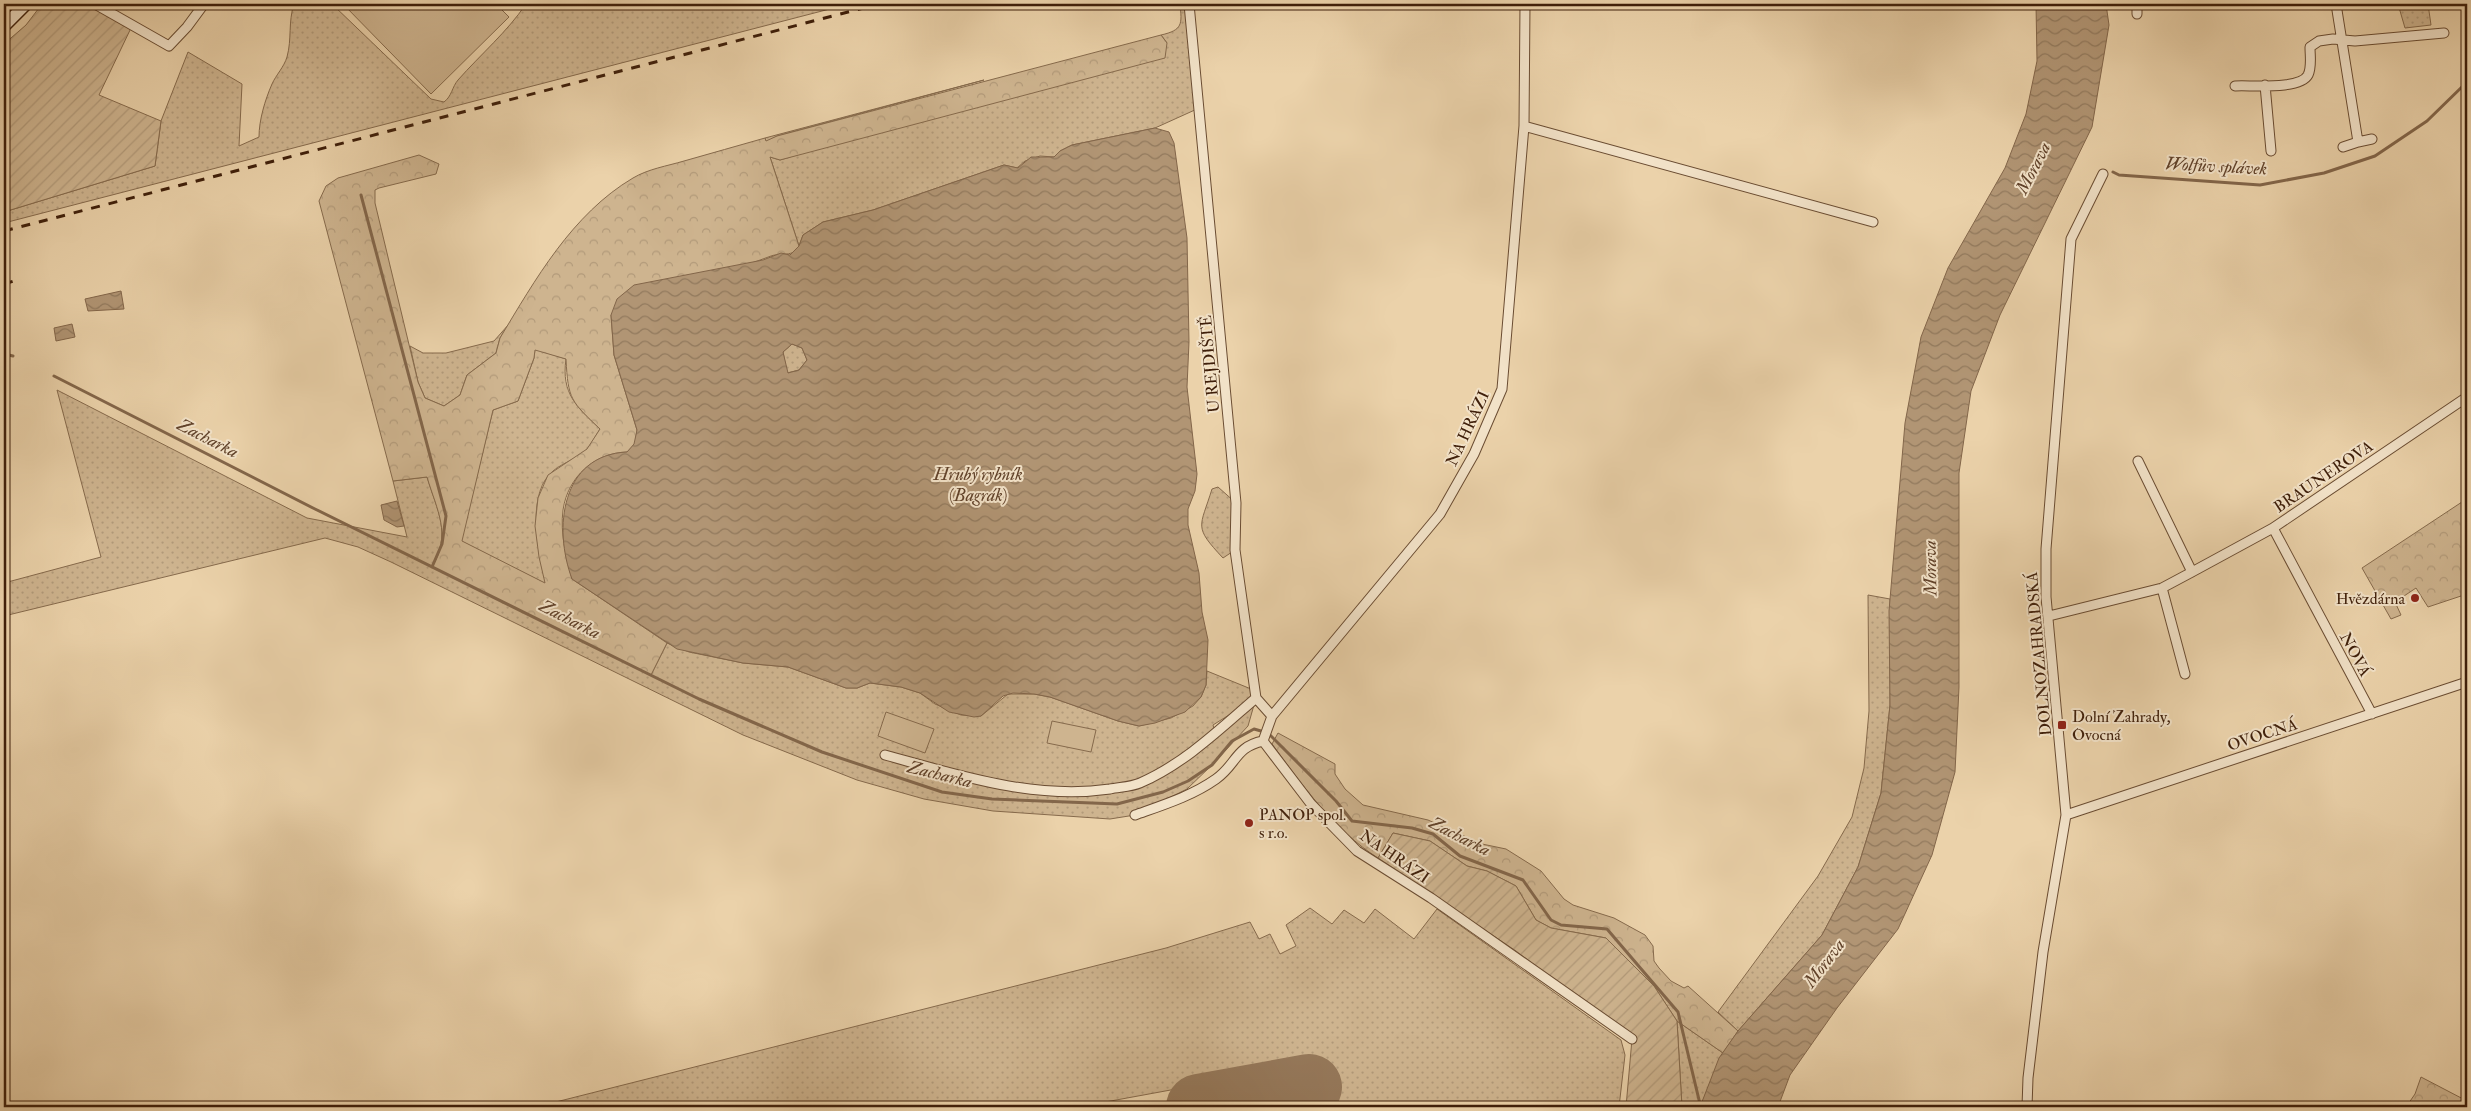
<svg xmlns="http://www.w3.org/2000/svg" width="2471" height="1111" font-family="'IM FELL Double Pica',serif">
	<defs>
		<pattern id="grass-dots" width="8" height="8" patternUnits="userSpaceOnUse" patternTransform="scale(1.25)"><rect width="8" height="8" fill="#ceb48f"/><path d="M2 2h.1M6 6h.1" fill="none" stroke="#b29a7a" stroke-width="1.8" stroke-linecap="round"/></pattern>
		<pattern id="forest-crowns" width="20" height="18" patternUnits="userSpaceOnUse" patternTransform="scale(1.25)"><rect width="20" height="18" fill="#ceb48f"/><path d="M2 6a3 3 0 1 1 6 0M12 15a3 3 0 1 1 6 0" fill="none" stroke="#b29a7a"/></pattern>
		<pattern id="garden-furrows" width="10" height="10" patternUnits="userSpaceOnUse" patternTransform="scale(1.25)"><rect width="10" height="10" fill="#ceb48f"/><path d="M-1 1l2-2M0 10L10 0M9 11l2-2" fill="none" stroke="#b29a7a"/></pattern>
		<pattern id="water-waves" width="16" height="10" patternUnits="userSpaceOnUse" patternTransform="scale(1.25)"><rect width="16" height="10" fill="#b19574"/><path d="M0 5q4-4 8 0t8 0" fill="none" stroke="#91795d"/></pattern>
	</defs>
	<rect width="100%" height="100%" fill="#ebd2aa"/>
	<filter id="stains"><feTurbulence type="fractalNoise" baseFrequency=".004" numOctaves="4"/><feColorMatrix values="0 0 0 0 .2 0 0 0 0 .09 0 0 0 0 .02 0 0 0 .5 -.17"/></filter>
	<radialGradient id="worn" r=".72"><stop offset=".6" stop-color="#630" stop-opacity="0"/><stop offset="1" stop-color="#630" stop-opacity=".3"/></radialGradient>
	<!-- grass -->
	<path fill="url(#grass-dots)" stroke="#866a4c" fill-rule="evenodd" d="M 294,4 L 332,4 L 431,99 L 444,102 C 452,96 452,87 458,80 C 481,54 507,32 526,4 L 849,4 L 4,223 L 4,212 L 155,166 L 161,121 L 188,52 L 242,84 L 239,146 L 259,137 C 259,120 265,100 272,84 C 276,75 284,67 287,57 C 292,39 288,22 294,4 Z
		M 1180,4 L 1189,4 L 1197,109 L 1155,128 L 1072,145 L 1060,151 L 1054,157 L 1040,156 L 1025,161 L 1017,168 L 1004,165 L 873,210 L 823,222 L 803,235 L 799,246 L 770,157 L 780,160 L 1167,43 L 1161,35 C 1183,30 1182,24 1180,4 Z
		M 2398,4 L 2428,4 L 2431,25 L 2405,28 Z
		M 984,80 L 777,136 L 766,142 L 765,138 Z
		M 509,324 L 500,338 L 496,353 L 467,375 L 460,395 L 444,406 L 425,398 L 418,382 L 410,346 L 423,353 L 446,353 L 494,341 Z
		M 792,344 L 802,348 L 807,360 L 799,370 L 787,373 L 783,352 Z
		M 535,349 L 566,359 C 561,394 577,407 600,429 C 596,435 592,443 587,449 C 577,460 559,463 549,475 C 527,499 538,555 546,584 L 461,541 L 493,410 L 518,401 L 534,358 Z
		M 57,390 L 307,518 L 407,537 L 393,481 L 427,477 C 437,510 452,534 432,566 L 651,675 L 667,643 L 689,652 L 743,663 L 788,667 L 846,688 L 857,688 L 870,683 L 901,687 L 920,693 L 935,704 L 961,715 L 981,716 L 1008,694 L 1034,694 L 1050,697 L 1118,721 L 1139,726 L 1171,718 L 1193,706 L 1201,697 L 1206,685 L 1207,671 L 1256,691 L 1256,698 L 1248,726 L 1212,765 L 1187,789 L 1135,815 L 1110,819 L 993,811 L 924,799 L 857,780 L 743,735 L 391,562 L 358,547 L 325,538 L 4,616 L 4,583 L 101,557 ZM 1253,700 L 1215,732 L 1213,725 Z
		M 1218,487 L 1236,503 L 1235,550 L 1223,558 C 1193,526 1200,528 1212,489 Z
		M 1868,595 L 1890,599 L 1890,705 L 1881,793 L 1858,867 L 1822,935 L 1738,1031 L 1718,1012 L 1818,876 L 1852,817 L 1864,768 L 1869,711 Z
		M 1310,908 L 1332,924 L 1344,910 L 1364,923 L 1375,909 L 1414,939 L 1437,909 L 1621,1040 L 1625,1055 L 1619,1107 L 1316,1107 L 1307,1065 L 1078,1107 L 536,1107 L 1166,948 L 1250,922 L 1259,939 L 1270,934 L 1280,954 L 1296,946 L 1286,925 Z
		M 1677,1021 L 1723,1053 L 1700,1107 L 1682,1107 Z"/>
	<!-- forest -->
	<path fill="url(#forest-crowns)" stroke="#866a4c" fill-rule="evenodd" d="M 1161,35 L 1167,43 L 1165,58 L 780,160 L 770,157 L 799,246 C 792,258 783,252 771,256 L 611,315 L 614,355 L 637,430 L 635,444 L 627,452 C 595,453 568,476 563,510 C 560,533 566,557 572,579 L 667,643 L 651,675 L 432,567 C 452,534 437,511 427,477 L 393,481 L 319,201 L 326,186 L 338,178 L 419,155 L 439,164 L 436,174 L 379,188 L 375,190 L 375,203 L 418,382 L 425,398 L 444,406 L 460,395 L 467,375 L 496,353 L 500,338 C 535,280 572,214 633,178 C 648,169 667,166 684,161 C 711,153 738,146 765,138 L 766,141 L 777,136 ZM 535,350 L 566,359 C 568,400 571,401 600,429 L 587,449 L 548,475 L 538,498 L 535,526 L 539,557 L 545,583 L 462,541 L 493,410 L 518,401 L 534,358 Z
		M 2465,500 L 2467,503 L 2467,594 L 2428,607 L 2416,588 L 2395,602 L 2401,615 L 2391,619 L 2362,568 Z
		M 1278,733 L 1335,764 L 1335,774 L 1345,789 L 1363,805 L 1428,820 L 1482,844 L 1506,849 L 1541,871 L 1564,899 L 1573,905 L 1614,918 L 1645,935 L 1653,946 L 1654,961 L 1659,968 L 1671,981 L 1684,988 L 1688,986 L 1738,1031 L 1723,1053 L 1677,1021 L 1654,986 L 1606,938 L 1551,928 L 1536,920 L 1516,886 L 1487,871 L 1467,866 L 1430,841 L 1393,833 L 1378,858 C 1335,831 1302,785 1272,744 Z
		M 2421,1077 L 2467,1101 L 2467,1107 L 2406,1107 L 2415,1094 Z"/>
	<!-- garden -->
	<path fill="url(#garden-furrows)" stroke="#866a4c" d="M 42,4 L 88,4 L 131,28 L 99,95 L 161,121 L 155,166 L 4,212 L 4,44 L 26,25 Z
		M 1393,833 L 1430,841 L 1467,866 L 1487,871 L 1516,886 L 1536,920 L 1551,928 L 1606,938 L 1654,986 L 1677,1021 L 1682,1107 L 1626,1107 L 1632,1039 L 1516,951 L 1378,858 Z"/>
	<!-- pitch -->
	<path fill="#ceb48f" stroke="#866a4c" d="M 343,4 L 496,4 L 509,17 L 431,94 Z
		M 886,712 L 934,729 L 925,753 L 878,736 Z
		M 1052,721 L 1096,730 L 1091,752 L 1047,743 Z"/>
	<!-- water -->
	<path fill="url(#water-waves)" stroke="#83664a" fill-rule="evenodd" d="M 2036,4 L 2106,4 L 2109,25 L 2092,127 L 2000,315 L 1971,391 L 1959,473 L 1959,687 L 1955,772 L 1932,855 L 1898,929 L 1837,1008 L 1790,1075 L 1778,1107 L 1700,1107 L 1719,1058 L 1738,1031 L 1822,935 L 1858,867 L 1881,793 L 1890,705 L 1889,611 L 1905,423 L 1921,337 L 1948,268 L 2005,168 L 2026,114 L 2037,61 Z
		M 1155,128 L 1169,132 L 1174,143 L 1187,238 L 1189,342 L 1187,387 L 1197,474 L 1195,491 L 1188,509 L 1188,525 L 1199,573 L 1202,612 L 1208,640 L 1206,685 L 1201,697 L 1185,712 L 1155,723 L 1139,726 L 1118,721 L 1050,697 L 1034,694 L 1013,693 L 1003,696 L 981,716 L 974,717 L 949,712 L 920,693 L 901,687 L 870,683 L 857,688 L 846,688 L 788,667 L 743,663 L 677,649 L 572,579 C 553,528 561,455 627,452 L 634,444 L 637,430 L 614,355 L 611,315 L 617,299 L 634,285 L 763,260 L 781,253 L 790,255 L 799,246 L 803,235 L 823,222 L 873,210 L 1004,165 L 1018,168 L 1031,157 L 1054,157 L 1060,151 L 1072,145 ZM 792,344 L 802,348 L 807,360 L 799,370 L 788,373 L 783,352 Z
		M 121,291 L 124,309 L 88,311 L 85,299 Z
		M 72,324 L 75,337 L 56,341 L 54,328 Z
		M 397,501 L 404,526 L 397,527 L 384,520 L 381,505 Z"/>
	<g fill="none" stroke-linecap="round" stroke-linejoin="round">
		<!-- stream -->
		<path stroke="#83664a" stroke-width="3" d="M 2113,172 L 2119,175 L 2260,185 L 2324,173 L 2375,156 L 2427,121 L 2467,82
			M 361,195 L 446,516 L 442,544 L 432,567
			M 4,354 L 13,356
			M 54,376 L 315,509 L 699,699 L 822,752 L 942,792 L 992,799 L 1117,804 L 1163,792 L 1188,781 L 1212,765 L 1232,741 L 1254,729 L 1268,733 L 1336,801 L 1352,821 L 1412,828 L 1433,834 L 1460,856 L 1523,880 L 1551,920 L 1561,925 L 1607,929 L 1678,1012 L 1700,1104 L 1703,1107"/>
		<!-- runway -->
		<path stroke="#95785a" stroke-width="66" d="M 1199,1107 L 1309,1087"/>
		<defs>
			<path id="street" d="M 95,4 L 169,46 L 187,27 L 204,4
				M 1189,4 L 1236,503 L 1235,550 L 1256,698 L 1272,716
				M 2137,4 L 2137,14
				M 2336,4 L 2358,142 L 2372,139
				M 2265,85 L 2271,151
				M 2235,86 C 2251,85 2300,90 2308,75 C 2312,67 2310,56 2310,47 L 2319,41 L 2333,39 L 2355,41 L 2444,33
				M 1524,126 L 1873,222
				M 2343,147 L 2358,142
				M 2138,461 L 2192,572
				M 2273,528 L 2372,714
				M 2162,588 L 2185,674
				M 2049,616 L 2162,588 L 2192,572 L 2273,528 L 2467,397
				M 1263,741 L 1272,716 L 1440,514 L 1474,454 L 1502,389 L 1524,126 L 1525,4
				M 1263,741 L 1311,804 L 1357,851 L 1431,898 L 1632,1039
				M 885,755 C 958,775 1033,800 1110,789 C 1119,787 1131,787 1140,783 C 1184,764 1220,729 1256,698
				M 1135,815 C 1163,805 1192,796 1216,779 C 1237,764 1235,747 1263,741
				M 2066,815 L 2467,682
				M 2027,1107 L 2028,1078 L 2043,952 L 2066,815 L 2046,597 L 2046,549 L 2071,239 L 2103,174"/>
			<path id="secondary" d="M 4,26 L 26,4"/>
		</defs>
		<!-- street casing -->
		<use href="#street" stroke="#6a4c32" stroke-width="11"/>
		<!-- secondary casing -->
		<use href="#secondary" stroke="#3f1f0a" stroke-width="14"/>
		<!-- street -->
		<use href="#street" stroke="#f2e2c8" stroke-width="9"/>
		<!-- secondary -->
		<use href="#secondary" stroke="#f2e2c8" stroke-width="11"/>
		<!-- rail -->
		<path stroke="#3f1f0a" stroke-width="3" stroke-dasharray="9 9" stroke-linecap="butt" d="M 4,231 L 879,4
			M 4,284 L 17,280"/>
	</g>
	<!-- markers -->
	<g fill="#8f2418" stroke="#f2e2c8" stroke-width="2">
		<circle cx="2415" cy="598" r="5"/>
		<rect x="2057" y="720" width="10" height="10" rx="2.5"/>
		<circle cx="1249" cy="823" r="5"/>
	</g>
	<g text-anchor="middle" stroke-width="4" stroke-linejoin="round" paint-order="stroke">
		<!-- street labels -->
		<g font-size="16" fill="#3f1f0a" stroke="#f2e2c8">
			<text transform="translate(1209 364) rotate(-95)" y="6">U REJDIŠTĚ</text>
			<text transform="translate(1467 428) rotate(-65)" y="6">NA HRÁZI</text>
			<text transform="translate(2323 476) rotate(-34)" y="6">BRAUNEROVA</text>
			<text transform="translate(2038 654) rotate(-95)" y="6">DOLNOZAHRADSKÁ</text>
			<text transform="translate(2356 654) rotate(62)" y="6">NOVÁ</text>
			<text transform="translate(2262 734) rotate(-18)" y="6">OVOCNÁ</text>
			<text transform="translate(1395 856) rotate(35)" y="6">NA HRÁZI</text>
		</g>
		<!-- poi labels -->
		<g font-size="16" fill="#3f1f0a" stroke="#f2e2c8" text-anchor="start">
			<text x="2405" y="604" text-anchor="end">Hvězdárna</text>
			<text x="2072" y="722">Dolní Zahrady,<tspan x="2072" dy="18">Ovocná</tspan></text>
			<text x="1259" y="820">PANOP spol.<tspan x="1259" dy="18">s r.o.</tspan></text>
		</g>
		<!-- water labels -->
		<g font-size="18" font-style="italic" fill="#61422a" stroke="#f2e2c8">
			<text transform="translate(2216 166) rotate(3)" y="6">Wolfův splávek</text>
			<text transform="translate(2033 168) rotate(-63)" y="6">Morava</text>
			<text transform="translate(208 438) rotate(27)" y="6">Zacharka</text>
			<text x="978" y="480">Hrubý rybník<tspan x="978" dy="21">(Bagrák)</tspan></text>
			<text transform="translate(1930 568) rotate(-91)" y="6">Morava</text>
			<text transform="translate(570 619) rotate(27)" y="6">Zacharka</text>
			<text transform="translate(940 774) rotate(14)" y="6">Zacharka</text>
			<text transform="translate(1460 836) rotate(27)" y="6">Zacharka</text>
			<text transform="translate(1824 963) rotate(-53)" y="6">Morava</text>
		</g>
	</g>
	<!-- margin -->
	<rect width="2471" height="1111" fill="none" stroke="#ebd2aa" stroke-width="20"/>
	<rect x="5" y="5" width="2461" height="1101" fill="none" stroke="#3f1f0a" stroke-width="2.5"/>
	<rect x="10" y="10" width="2451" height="1091" fill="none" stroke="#3f1f0a"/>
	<rect width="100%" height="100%" filter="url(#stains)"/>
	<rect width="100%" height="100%" fill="url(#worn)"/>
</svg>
